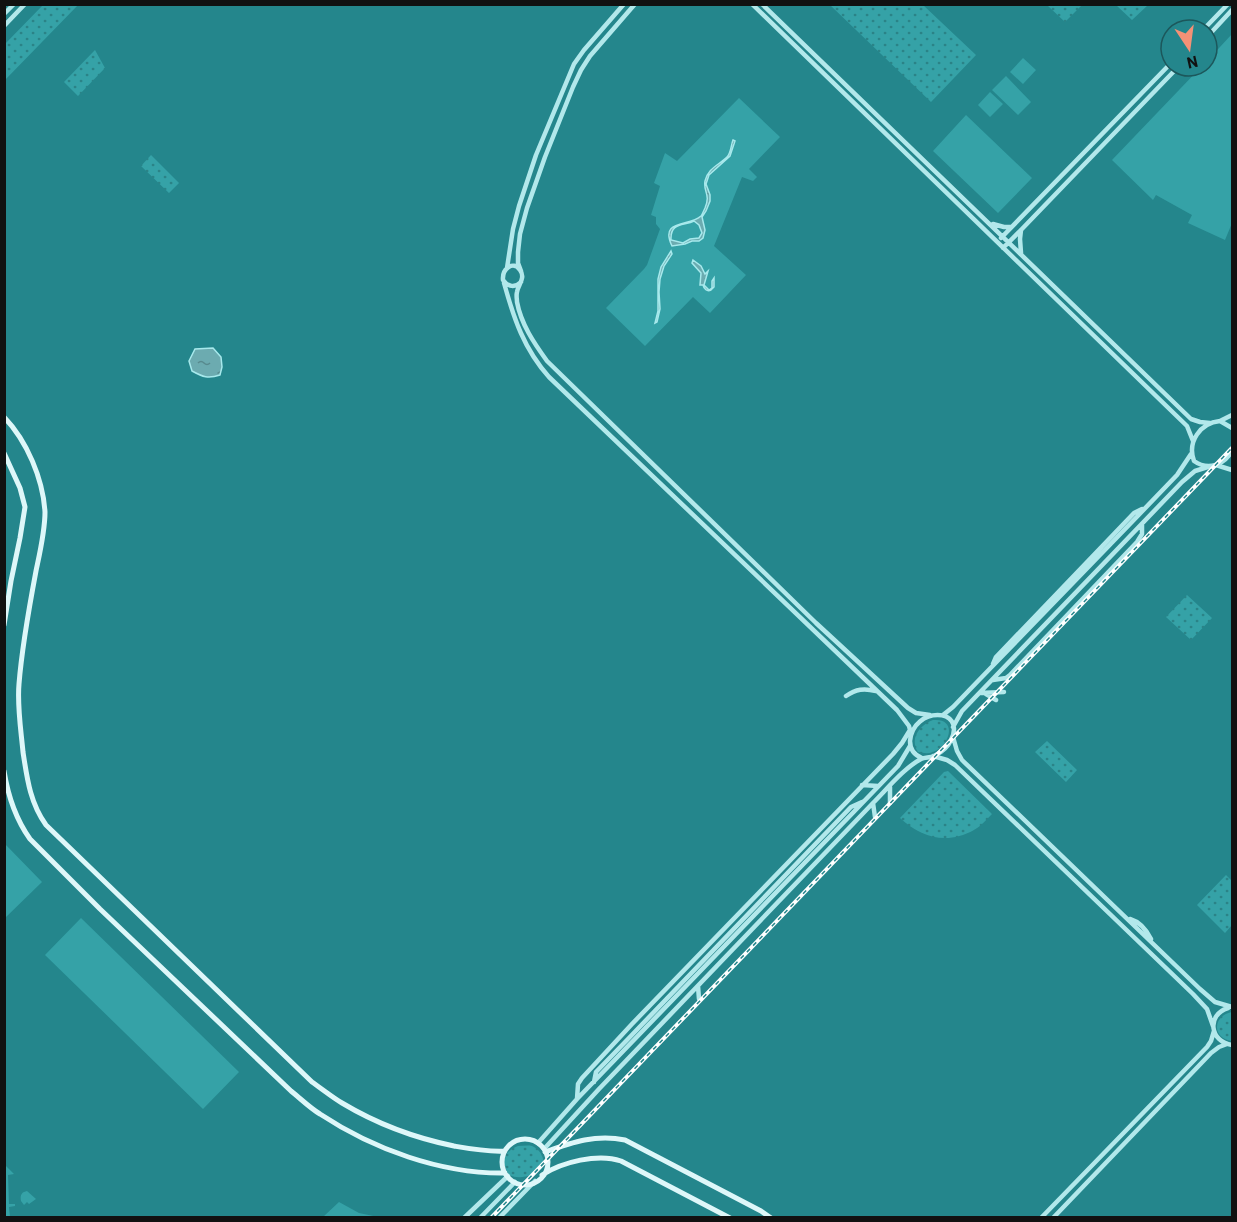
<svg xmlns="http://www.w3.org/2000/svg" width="1237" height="1222" font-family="Barlow,sans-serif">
	<defs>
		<pattern id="park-dots" width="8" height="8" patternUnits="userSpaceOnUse" patternTransform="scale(1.5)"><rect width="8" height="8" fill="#35a2a7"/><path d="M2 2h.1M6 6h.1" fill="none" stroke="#2b8387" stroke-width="1.8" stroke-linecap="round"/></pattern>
		<pattern id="water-ripples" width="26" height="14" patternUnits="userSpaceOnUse" patternTransform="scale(1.5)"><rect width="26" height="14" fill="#6cabb0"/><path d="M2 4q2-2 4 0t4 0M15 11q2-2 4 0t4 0" fill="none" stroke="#578a8e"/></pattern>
	</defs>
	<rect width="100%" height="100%" fill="#24868c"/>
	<!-- grass -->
	<path fill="#35a2a7" d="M 1232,34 L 1232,223 L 1225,240 L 1188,223 L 1192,215 L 1156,195 L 1153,200 L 1112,160 L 1202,66 L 1207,66 L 1207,61 Z
		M 1023,58 L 1036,70 L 1023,84 L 1010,72 Z
		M 1006,76 L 1031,102 L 1018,115 L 992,90 Z
		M 990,92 L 1003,104 L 990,117 L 978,105 Z
		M 739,98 L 780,137 L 749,169 L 757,177 L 753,181 L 742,177 L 714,246 L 746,275 L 710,313 L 693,297 L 645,346 L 606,308 L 644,269 L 647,265 L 660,229 L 656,224 L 656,217 L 651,215 L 660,186 L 654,183 L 665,153 L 677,161 Z
		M 966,115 L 1032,178 L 998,213 L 933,151 Z
		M 5,844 L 42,882 L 5,918 L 4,917 Z
		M 81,918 L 239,1072 L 203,1109 L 45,955 Z
		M 4,1164 L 14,1174 L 8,1175 L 9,1204 L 15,1204 L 15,1206 L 9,1207 L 10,1217 L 5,1217 Z
		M 27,1191 L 36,1199 L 29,1204 L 27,1202 L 24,1205 L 21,1201 C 20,1196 21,1192 27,1191 Z
		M 339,1202 L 359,1213 L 378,1217 L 323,1217 Z"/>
	<!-- park -->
	<path fill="url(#park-dots)" d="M 43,5 L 78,5 L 5,80 L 5,44 Z
		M 830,5 L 923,5 L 976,55 L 931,102 Z
		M 1047,5 L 1082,5 L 1065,22 Z
		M 1116,5 L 1148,5 L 1132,20 Z
		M 95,50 L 105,68 L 78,96 L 64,82 Z
		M 151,155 L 179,183 L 169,193 L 141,166 Z
		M 1187,595 L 1212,618 L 1191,640 L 1166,617 Z
		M 933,720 C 959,718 949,747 933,752 C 928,754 923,753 918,752 C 909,738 920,725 933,720 Z
		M 1047,741 L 1077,770 L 1066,782 L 1035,752 Z
		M 948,771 L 992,814 C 986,820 981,826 974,830 C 947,845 922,838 900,818 L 944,772 Z
		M 1226,875 L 1232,881 L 1232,925 L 1225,933 L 1197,905 Z
		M 1232,1012 L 1232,1041 C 1212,1038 1212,1016 1232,1012 Z
		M 518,1146 C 523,1146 528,1145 532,1146 C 541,1150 547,1161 541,1169 C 535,1176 518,1180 510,1175 C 507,1173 506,1170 505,1167 C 501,1156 509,1150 518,1146 Z"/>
	<!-- water -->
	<path fill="url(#water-ripples)" stroke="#a7e9ec" stroke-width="1.5" fill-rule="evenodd" d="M 733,140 L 735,141 L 730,156 L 709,175 L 706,184 L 710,195 L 710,201 L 706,211 L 702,217 L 705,230 L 703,238 L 699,241 L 692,241 L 685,244 L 672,246 C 659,219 689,227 701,216 C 702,215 704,210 705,208 C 711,194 703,192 705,181 C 708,168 719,165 727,157 C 731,153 731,145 733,140 ZM 694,221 L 699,225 L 702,233 L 699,238 L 690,239 L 683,243 L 671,240 C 670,222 684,226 694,221 Z
		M 671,251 L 672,254 L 664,266 L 660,279 L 659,292 L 660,309 L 657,322 L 655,323 L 658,311 L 658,279 L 661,267 Z
		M 693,260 L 701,266 L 705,274 L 708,271 L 704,285 L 709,290 L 712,288 L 712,281 L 714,278 L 714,287 L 711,290 C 707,292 704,289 703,285 L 700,285 L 701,273 L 692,263 Z
		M 213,348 L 221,357 L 222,367 L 220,375 C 208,379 203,377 192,371 L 189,361 L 195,349 Z"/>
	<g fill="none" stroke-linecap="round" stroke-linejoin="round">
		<!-- tertiary -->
		<path stroke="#b2e8eb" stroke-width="4.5" d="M 752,4 L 1187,426 L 1193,441
			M 762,4 L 1191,419 L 1200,422 L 1210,423
			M 4,14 L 14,4
			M 4,26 L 25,4
			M 1203,30 L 1228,4
			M 1207,37 L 1232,10
			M 993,224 L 1004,227 L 1011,227
			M 1001,238 L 1171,63
			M 1003,248 L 1021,230 L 1179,66
			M 1021,253 L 1020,239 L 1021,230
			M 507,268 L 513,229 L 519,206 L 536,155 L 574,64 L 584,50 L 624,4
			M 521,271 L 518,263 L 518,252 L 520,234 L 527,208 L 545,157 L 573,87 L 581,70 L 590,56 L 635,4
			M 521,282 C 515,288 508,287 503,280 C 502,269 513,260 520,270 C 526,278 518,285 517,292 C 516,296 517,299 517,302 C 521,324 534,343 547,361 L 816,623 L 908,708 L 916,713 L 930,715
			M 504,283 C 514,319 524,349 549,377 L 897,710 L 909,726 L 911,734
			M 1220,421 L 1232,415
			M 1232,428 L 1220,421 C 1200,423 1187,442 1194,461 C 1208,471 1225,465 1232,450
			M 1216,465 L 1232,470
			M 993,664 L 996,657 L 1134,513 L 1142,509
			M 993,680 L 1006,678 L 1010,675 L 1137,542 L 1142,534 L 1142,524
			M 980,693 L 1004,692
			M 986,694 L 996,700
			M 846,696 C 856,689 864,688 876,691
			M 943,715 L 953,707 L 979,680 L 1129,525 L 1177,475 L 1191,454
			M 953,727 L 962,711 L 1182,482 L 1195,471 L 1211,466
			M 953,737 L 957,751 L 962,760 L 1200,989 L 1215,1002 L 1232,1007
			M 933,756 L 947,760 L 955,765 L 1193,994 L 1207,1009 L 1213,1026
			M 862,785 L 878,786
			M 890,787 L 890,803
			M 873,803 L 875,817
			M 1130,919 C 1140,922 1146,929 1151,939
			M 698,986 L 699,999
			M 1228,1008 C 1206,1015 1210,1042 1232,1045
			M 594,1082 L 596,1072 L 628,1039 L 851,807 L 862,802
			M 577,1099 L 578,1084 L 582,1078 L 632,1024 L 893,754 L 902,743 L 910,730
			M 538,1143 L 577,1099 L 898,766 L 910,746
			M 544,1149 L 599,1089 L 873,803 C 887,789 904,768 921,759 C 925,757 930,758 934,756 C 940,753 948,747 951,740 C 967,707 913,706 910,741 C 910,750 914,755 922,758
			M 464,1218 L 508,1176
			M 480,1218 L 515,1182
			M 499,1218 L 535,1181
			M 1041,1218 L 1207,1047 L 1211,1041 L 1214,1031
			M 1053,1218 L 1211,1053 L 1219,1047 L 1227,1044"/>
		<!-- secondary -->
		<path stroke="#def7f9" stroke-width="5" d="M 4,417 C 27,441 43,479 45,512 C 45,531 40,552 36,571 C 29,608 22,646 19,684 C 17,706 21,730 23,752 C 27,778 30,803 46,825 L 312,1082 C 322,1089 332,1097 342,1103 C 377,1124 415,1138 454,1146 C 471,1149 487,1152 505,1151
			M 4,453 L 20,488 L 25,507 L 20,538 L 11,581 L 4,625
			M 4,771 C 8,796 15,818 30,839 L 100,909 L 291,1091 C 301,1099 310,1108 320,1114 C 373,1149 441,1174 505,1173
			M502 1162a23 23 0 1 1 46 0a23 23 0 1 1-46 0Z
			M 545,1152 C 573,1142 596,1134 625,1140 L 761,1211 L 771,1218
			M 542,1175 C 562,1162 598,1153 621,1161 L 730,1218"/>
		<defs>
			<path id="rail" d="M 491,1218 L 1232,448"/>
		</defs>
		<!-- rail casing -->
		<use href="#rail" stroke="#fff" stroke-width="4"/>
		<!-- rail -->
		<use href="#rail" stroke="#24868c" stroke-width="1.5" stroke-dasharray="4.5" stroke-linecap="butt"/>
	</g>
	<!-- border -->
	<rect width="1237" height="1222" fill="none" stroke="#111111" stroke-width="12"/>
	<!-- north arrow -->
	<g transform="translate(1189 48) rotate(167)"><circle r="28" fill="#24868c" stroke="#1c575b" stroke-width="1.5"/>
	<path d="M0-4.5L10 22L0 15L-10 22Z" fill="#f59176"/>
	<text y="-9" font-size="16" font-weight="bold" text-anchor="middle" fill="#111111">N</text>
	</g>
</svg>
